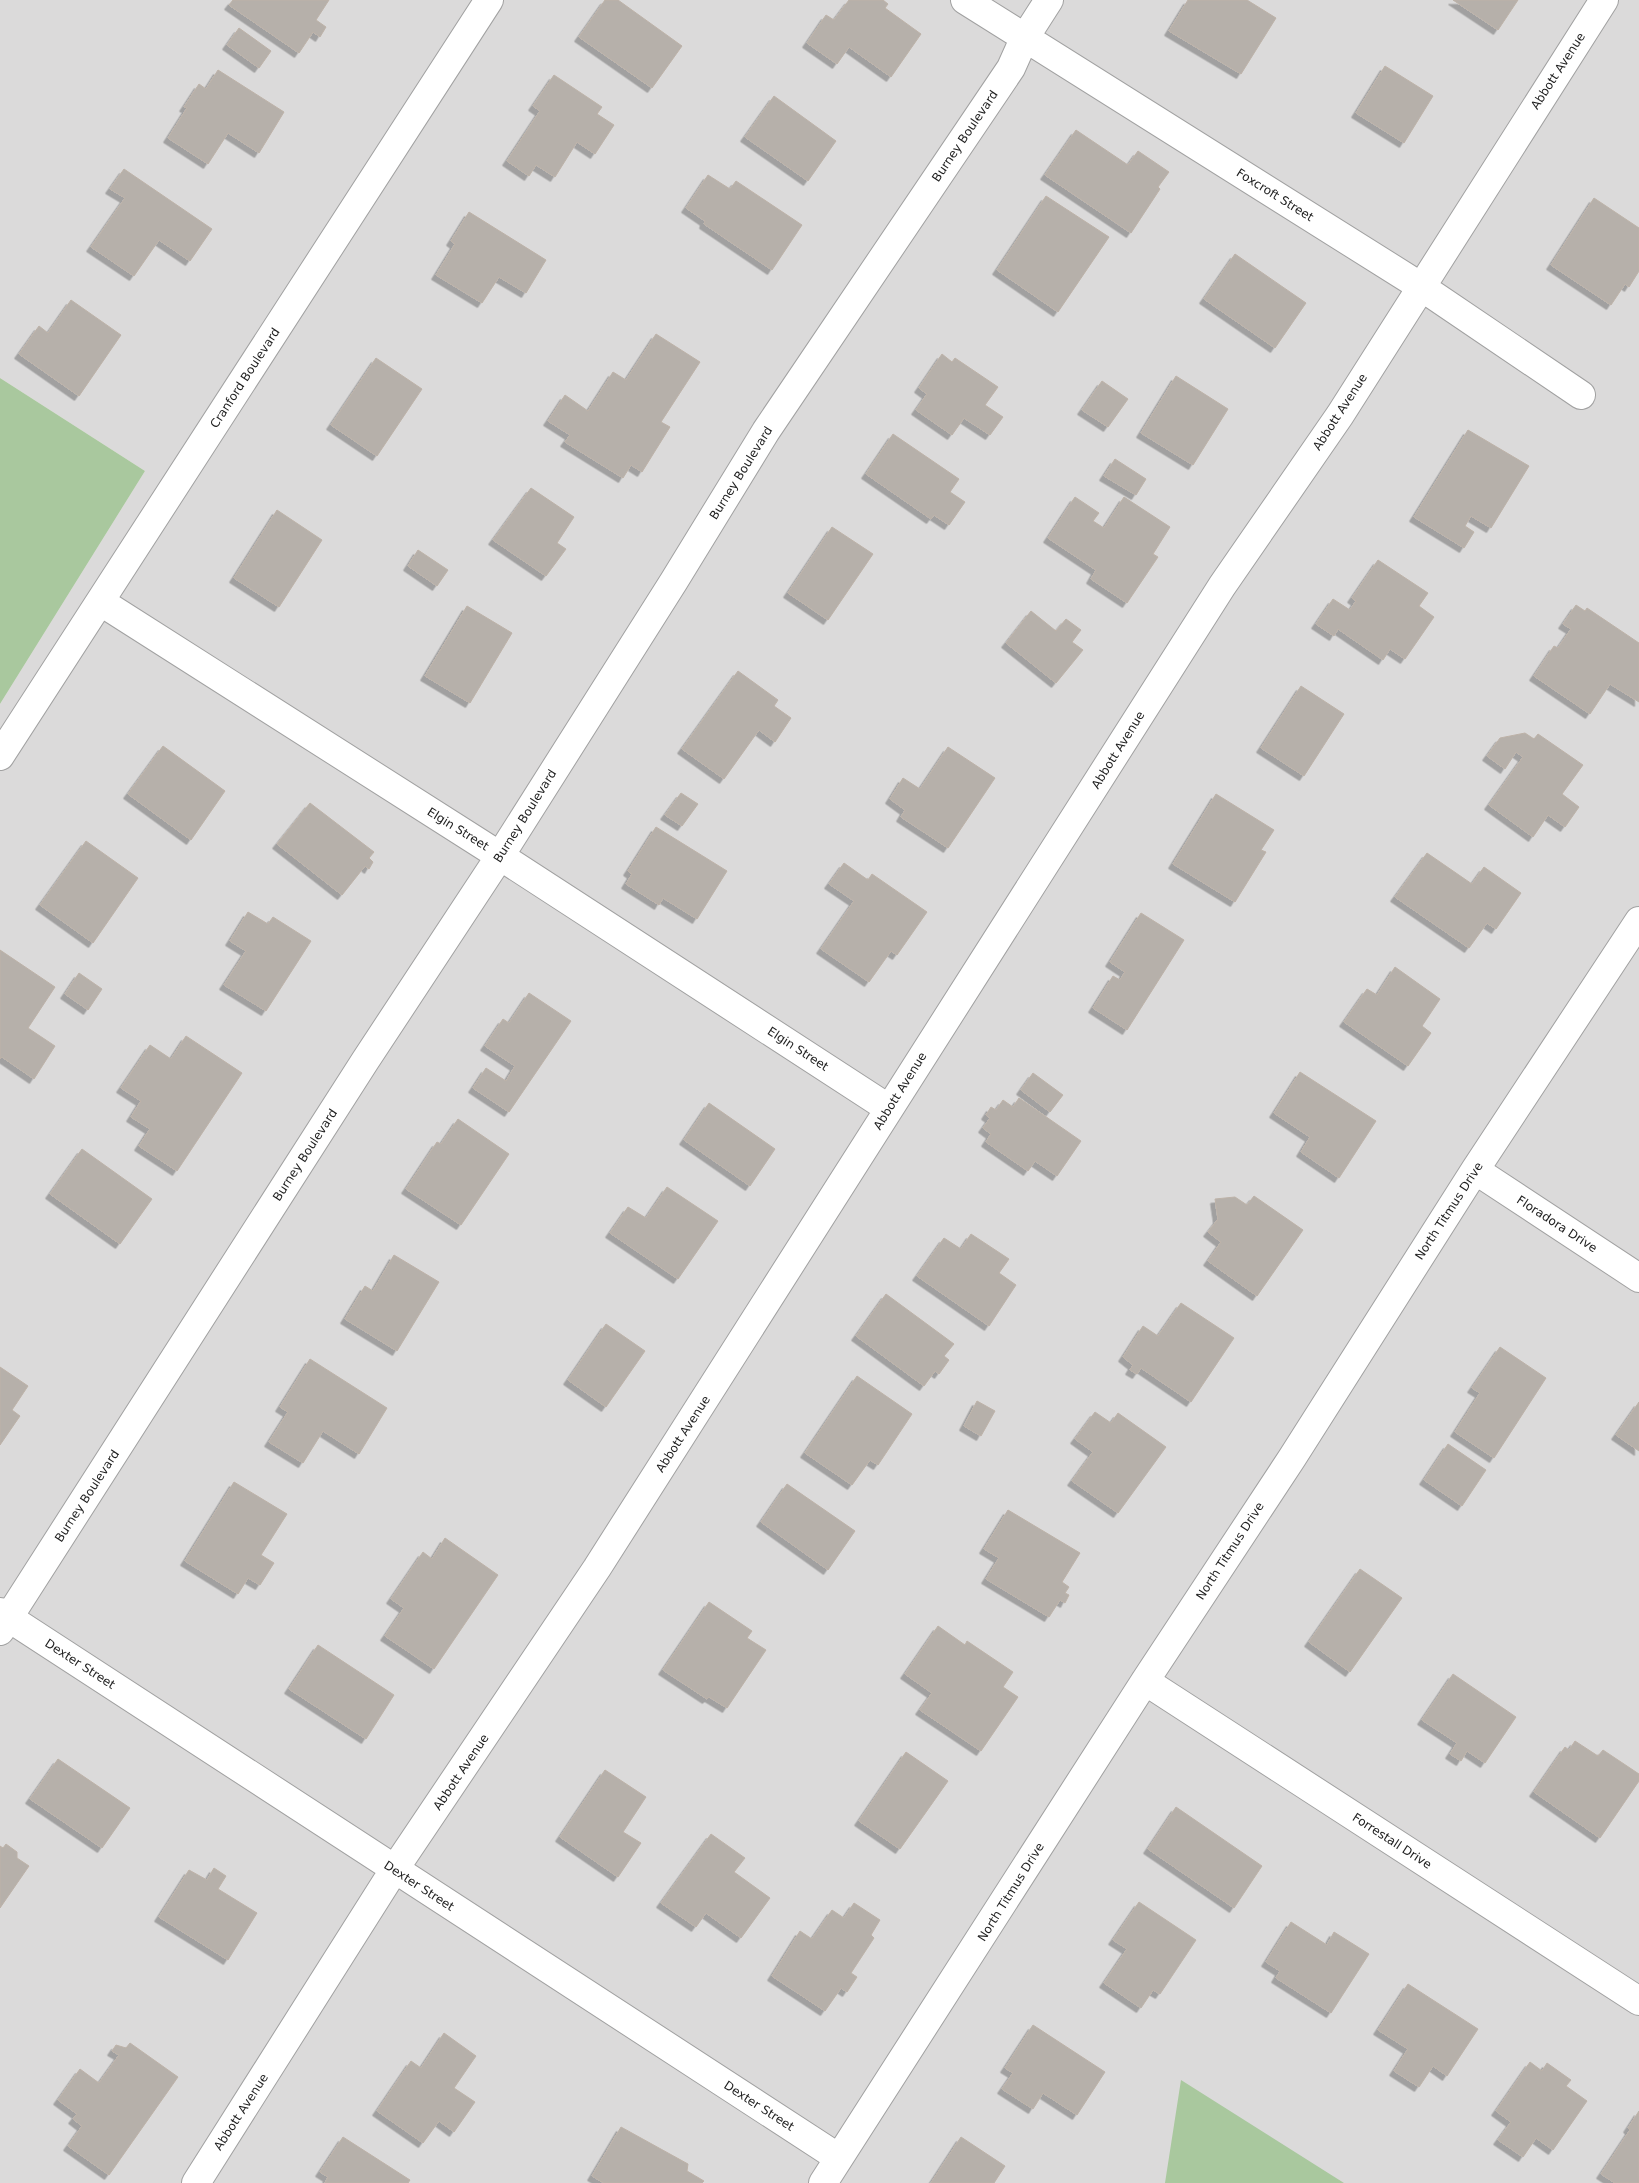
<svg xmlns="http://www.w3.org/2000/svg" width="1639" height="2183" font-family="'DejaVu Sans',sans-serif">
	<defs>
		<filter id="shadow"><feDropShadow dx="-4.5" dy="4.5" stdDeviation="0" flood-color="#0004"/></filter>
	</defs>
	<rect width="100%" height="100%" fill="#edeae4"/>
	<!-- residential -->
	<path fill="#dbdada" d="M 0,0 L 1639,0 L 1639,2183 L 0,2183 L 0,704 L 145,471 L 0,378 Z"/>
	<!-- forest -->
	<path fill="#a9c89e" d="M 0,378 L 145,471 L 0,704 Z
		M 1181,2080 L 1344,2183 L 1165,2183 Z"/>
	<!-- building -->
	<path fill="#b6b0aa" stroke="#bdb2a8" filter="url(#shadow)" d="M 233,0 L 329,0 L 316,20 L 326,27 L 320,37 L 313,32 L 299,53 L 229,5 Z
		M 605,0 L 618,0 L 682,46 L 652,88 L 579,37 Z
		M 849,0 L 883,0 L 888,4 L 885,8 L 921,34 L 891,77 L 849,47 L 837,64 L 807,43 L 826,15 L 834,20 Z
		M 1188,0 L 1247,0 L 1276,18 L 1241,74 L 1169,31 Z
		M 1453,0 L 1518,0 L 1498,30 Z
		M 239,28 L 271,51 L 259,68 L 227,45 Z
		M 1385,66 L 1433,96 L 1404,143 L 1356,113 Z
		M 218,70 L 284,112 L 259,153 L 228,133 L 208,164 L 168,138 L 187,108 L 184,107 L 199,84 L 206,89 Z
		M 554,75 L 602,107 L 597,114 L 614,125 L 595,154 L 577,142 L 555,177 L 536,165 L 529,176 L 507,161 L 540,111 L 533,106 Z
		M 774,96 L 836,141 L 808,181 L 745,137 Z
		M 1076,130 L 1128,165 L 1138,151 L 1169,172 L 1158,187 L 1160,189 L 1131,233 L 1045,175 Z
		M 124,169 L 212,229 L 190,261 L 159,240 L 134,276 L 91,247 L 125,198 L 110,189 Z
		M 708,175 L 730,189 L 736,181 L 802,225 L 772,270 L 704,224 L 705,221 L 686,208 Z
		M 1046,196 L 1109,237 L 1058,312 L 997,270 Z
		M 1594,198 L 1639,228 L 1639,271 L 1629,287 L 1625,284 L 1611,305 L 1551,265 Z
		M 469,212 L 546,260 L 526,293 L 499,277 L 482,303 L 436,275 L 455,244 L 451,241 Z
		M 1235,254 L 1306,303 L 1275,348 L 1204,299 Z
		M 71,300 L 121,335 L 79,396 L 19,354 L 39,326 L 48,333 Z
		M 656,334 L 700,362 L 661,422 L 670,427 L 642,472 L 631,465 L 623,478 L 565,442 L 570,435 L 548,421 L 565,395 L 588,411 L 613,372 L 626,380 Z
		M 942,354 L 952,362 L 955,358 L 998,387 L 985,405 L 1003,417 L 990,435 L 964,418 L 952,435 L 916,410 L 927,394 L 919,388 Z
		M 376,358 L 422,389 L 377,456 L 331,425 Z
		M 1176,376 L 1228,409 L 1193,465 L 1141,433 Z
		M 1102,381 L 1128,399 L 1108,427 L 1082,410 Z
		M 1468,430 L 1529,466 L 1491,528 L 1471,516 L 1465,526 L 1474,532 L 1464,548 L 1414,517 Z
		M 893,434 L 959,479 L 950,492 L 965,502 L 949,525 L 934,515 L 931,519 L 866,474 Z
		M 1115,459 L 1146,479 L 1136,495 L 1104,476 Z
		M 531,488 L 574,517 L 557,543 L 566,549 L 546,576 L 493,540 Z
		M 1075,497 L 1099,513 L 1093,521 L 1104,528 L 1124,497 L 1170,527 L 1153,554 L 1158,557 L 1127,603 L 1091,579 L 1096,570 L 1048,538 Z
		M 277,510 L 322,540 L 279,607 L 234,578 Z
		M 832,527 L 873,554 L 828,620 L 788,593 Z
		M 418,550 L 448,570 L 437,586 L 408,566 Z
		M 1378,560 L 1428,593 L 1419,606 L 1434,617 L 1405,659 L 1390,649 L 1383,660 L 1338,629 L 1334,636 L 1316,624 L 1333,599 L 1350,610 L 1356,601 L 1352,598 Z
		M 1576,605 L 1585,611 L 1587,608 L 1639,643 L 1639,702 L 1610,684 L 1590,714 L 1534,676 L 1554,646 L 1558,648 L 1571,629 L 1563,624 Z
		M 467,606 L 512,633 L 470,703 L 425,676 Z
		M 1031,611 L 1056,631 L 1066,619 L 1081,630 L 1072,642 L 1083,650 L 1056,683 L 1006,643 Z
		M 738,671 L 778,700 L 774,706 L 791,718 L 775,742 L 759,730 L 724,779 L 682,749 Z
		M 1301,686 L 1344,714 L 1304,776 L 1261,748 Z
		M 1525,733 L 1534,739 L 1538,734 L 1583,765 L 1562,794 L 1579,807 L 1565,827 L 1548,815 L 1533,837 L 1489,805 L 1523,757 L 1516,752 L 1505,769 L 1487,756 L 1500,738 Z
		M 163,746 L 225,791 L 191,840 L 128,794 Z
		M 948,747 L 995,778 L 948,848 L 901,817 L 905,810 L 890,799 L 903,778 L 920,789 Z
		M 681,793 L 698,804 L 682,826 L 665,815 Z
		M 1216,794 L 1274,830 L 1261,850 L 1266,852 L 1235,902 L 1173,864 Z
		M 310,803 L 374,852 L 369,858 L 373,862 L 369,869 L 365,866 L 342,895 L 277,844 Z
		M 656,827 L 727,871 L 697,919 L 663,898 L 659,905 L 626,884 L 632,874 L 628,871 Z
		M 86,841 L 138,878 L 93,943 L 40,905 Z
		M 1427,853 L 1472,884 L 1484,867 L 1521,893 L 1496,929 L 1487,923 L 1469,948 L 1395,897 Z
		M 844,863 L 868,880 L 872,874 L 927,912 L 897,955 L 891,951 L 869,982 L 821,949 L 854,901 L 829,884 Z
		M 248,912 L 268,924 L 273,917 L 311,941 L 266,1011 L 224,985 L 246,951 L 230,941 Z
		M 1141,913 L 1184,940 L 1127,1030 L 1093,1008 L 1113,976 L 1120,980 L 1125,972 L 1110,962 Z
		M 0,950 L 55,987 L 28,1028 L 55,1046 L 34,1079 L 2,1057 L 0,1059 Z
		M 1395,967 L 1440,999 L 1422,1026 L 1431,1033 L 1408,1066 L 1344,1022 L 1367,989 L 1377,995 Z
		M 79,973 L 102,989 L 88,1010 L 65,994 Z
		M 529,993 L 571,1021 L 509,1112 L 473,1088 L 486,1068 L 506,1081 L 515,1066 L 485,1046 L 503,1019 L 509,1023 Z
		M 186,1036 L 242,1073 L 177,1171 L 139,1146 L 150,1129 L 131,1117 L 141,1101 L 121,1088 L 150,1045 L 171,1059 Z
		M 1300,1072 L 1376,1121 L 1339,1178 L 1301,1152 L 1310,1137 L 1274,1113 Z
		M 1033,1073 L 1063,1095 L 1050,1112 L 1021,1090 Z
		M 1019,1098 L 1081,1141 L 1057,1176 L 1035,1161 L 1028,1171 L 986,1142 L 991,1134 L 983,1128 L 990,1118 L 986,1115 L 991,1107 L 996,1110 L 1003,1100 L 1013,1107 Z
		M 709,1103 L 775,1149 L 750,1186 L 684,1140 Z
		M 458,1119 L 509,1154 L 461,1225 L 406,1189 L 437,1142 L 441,1144 Z
		M 82,1149 L 152,1199 L 120,1244 L 50,1194 Z
		M 667,1187 L 718,1221 L 678,1279 L 610,1233 L 628,1207 L 646,1218 Z
		M 1254,1196 L 1303,1230 L 1257,1296 L 1208,1261 L 1221,1242 L 1208,1232 L 1218,1219 L 1215,1199 L 1235,1197 L 1247,1205 Z
		M 971,1234 L 1009,1259 L 999,1273 L 1016,1285 L 989,1326 L 917,1276 L 944,1238 L 961,1249 Z
		M 394,1255 L 439,1282 L 397,1351 L 345,1319 L 365,1286 L 373,1291 Z
		M 886,1294 L 954,1344 L 944,1356 L 949,1360 L 939,1374 L 935,1371 L 924,1386 L 856,1336 Z
		M 1181,1303 L 1234,1338 L 1191,1402 L 1141,1368 L 1137,1374 L 1130,1370 L 1133,1365 L 1123,1357 L 1143,1326 L 1158,1336 Z
		M 606,1324 L 645,1351 L 606,1407 L 568,1380 Z
		M 1500,1347 L 1546,1378 L 1494,1458 L 1455,1432 L 1480,1393 L 1472,1388 Z
		M 310,1359 L 387,1408 L 359,1454 L 323,1431 L 303,1463 L 269,1442 L 288,1412 L 280,1407 Z
		M 0,1367 L 28,1386 L 12,1410 L 20,1416 L 0,1445 Z
		M 857,1376 L 912,1414 L 878,1465 L 870,1460 L 852,1485 L 805,1453 Z
		M 977,1401 L 995,1411 L 981,1436 L 964,1426 Z
		M 1639,1402 L 1639,1451 L 1616,1435 Z
		M 1095,1412 L 1111,1423 L 1118,1413 L 1166,1447 L 1118,1513 L 1072,1481 L 1093,1452 L 1075,1439 Z
		M 1448,1444 L 1486,1470 L 1462,1506 L 1424,1480 Z
		M 234,1482 L 287,1514 L 261,1555 L 274,1563 L 260,1585 L 248,1578 L 238,1594 L 185,1561 Z
		M 787,1484 L 855,1531 L 828,1570 L 761,1522 Z
		M 1008,1510 L 1080,1553 L 1062,1582 L 1069,1587 L 1065,1593 L 1069,1595 L 1065,1603 L 1060,1600 L 1049,1617 L 986,1579 L 999,1558 L 984,1549 Z
		M 445,1538 L 498,1575 L 434,1669 L 385,1636 L 404,1608 L 391,1599 L 423,1552 L 432,1559 Z
		M 1360,1569 L 1402,1598 L 1350,1672 L 1309,1642 Z
		M 709,1602 L 752,1631 L 747,1638 L 766,1650 L 727,1708 L 709,1697 L 707,1699 L 663,1670 Z
		M 938,1626 L 965,1645 L 967,1641 L 1013,1672 L 1003,1687 L 1018,1697 L 981,1751 L 920,1710 L 932,1693 L 905,1674 Z
		M 318,1645 L 394,1695 L 366,1739 L 289,1689 Z
		M 1453,1674 L 1516,1717 L 1485,1763 L 1467,1751 L 1461,1761 L 1450,1754 L 1457,1743 L 1422,1720 Z
		M 1575,1741 L 1598,1756 L 1603,1750 L 1639,1774 L 1639,1781 L 1600,1838 L 1534,1792 L 1565,1747 L 1569,1750 Z
		M 906,1752 L 948,1781 L 900,1849 L 859,1821 Z
		M 58,1759 L 130,1808 L 102,1848 L 30,1799 Z
		M 605,1770 L 646,1797 L 623,1832 L 641,1843 L 618,1877 L 560,1837 Z
		M 1176,1807 L 1262,1866 L 1234,1908 L 1148,1849 Z
		M 711,1834 L 745,1858 L 734,1872 L 770,1898 L 741,1938 L 706,1913 L 696,1927 L 661,1903 Z
		M 6,1844 L 17,1852 L 17,1858 L 29,1866 L 0,1908 L 0,1846 L 3,1848 Z
		M 214,1868 L 226,1876 L 218,1889 L 257,1913 L 228,1960 L 159,1917 L 189,1870 L 207,1880 Z
		M 1139,1902 L 1196,1940 L 1160,1994 L 1153,1990 L 1141,2008 L 1104,1983 L 1127,1949 L 1113,1940 Z
		M 854,1903 L 880,1920 L 871,1935 L 874,1938 L 851,1973 L 857,1977 L 847,1992 L 841,1988 L 825,2011 L 772,1976 L 800,1931 L 812,1939 L 832,1910 L 844,1918 Z
		M 1291,1922 L 1327,1945 L 1334,1932 L 1369,1954 L 1331,2013 L 1276,1978 L 1280,1971 L 1266,1962 Z
		M 1408,1984 L 1478,2029 L 1447,2076 L 1433,2066 L 1419,2087 L 1394,2071 L 1408,2049 L 1378,2030 Z
		M 1033,2025 L 1105,2072 L 1077,2115 L 1043,2093 L 1033,2109 L 1002,2089 L 1013,2073 L 1005,2068 Z
		M 444,2033 L 476,2056 L 454,2088 L 475,2102 L 454,2132 L 439,2121 L 423,2143 L 377,2111 L 411,2061 L 421,2068 Z
		M 130,2043 L 178,2077 L 109,2175 L 68,2146 L 82,2126 L 73,2119 L 77,2114 L 58,2100 L 80,2069 L 99,2083 L 119,2055 L 112,2051 L 116,2045 L 126,2048 Z
		M 1530,2062 L 1542,2071 L 1547,2063 L 1571,2080 L 1566,2086 L 1587,2101 L 1553,2150 L 1536,2138 L 1523,2157 L 1498,2140 L 1511,2122 L 1496,2111 Z
		M 1639,2111 L 1639,2183 L 1615,2183 L 1601,2174 L 1630,2130 L 1628,2128 Z
		M 621,2127 L 688,2164 L 687,2171 L 704,2181 L 702,2183 L 604,2183 L 592,2176 Z
		M 343,2137 L 410,2180 L 408,2183 L 325,2183 L 328,2177 L 320,2172 Z
		M 961,2137 L 1005,2166 L 994,2183 L 931,2183 Z"/>
	<g fill="none" stroke-linecap="round" stroke-linejoin="round">
		<defs>
			<path id="street" d="M 965,0 L 1420,286 L 1581,395
				M 101,602 L 500,856 L 888,1108
				M 0,756 L 489,0
				M 1475,1170 L 1639,1278
				M 0,1612 L 839,2158
				M 0,1631 L 365,1061 L 500,856 L 674,581 L 766,431 L 1011,68 L 1024,39 L 1049,0
				M 1145,1681 L 1639,2001
				M 196,2183 L 394,1870 L 597,1568 L 1222,586 L 1340,415 L 1604,0
				M 823,2183 L 1145,1681 L 1292,1458 L 1475,1170 L 1639,921"/>
		</defs>
		<!-- street casing -->
		<use href="#street" stroke="#a1a1a1" stroke-width="30"/>
		<!-- street -->
		<use href="#street" stroke="#fff" stroke-width="28"/>
	</g>
	<g text-anchor="middle" stroke-width="4" stroke-linejoin="round" paint-order="stroke">
		<!-- street labels -->
		<g font-size="12" fill="#1d1d1d" stroke="#fff">
			<text transform="translate(1558 71) rotate(-57)" y="4">Abbott Avenue</text>
			<text transform="translate(965 136) rotate(-56)" y="4">Burney Boulevard</text>
			<text transform="translate(1275 195) rotate(32)" y="4">Foxcroft Street</text>
			<text transform="translate(245 378) rotate(-57)" y="4">Cranford Boulevard</text>
			<text transform="translate(1340 412) rotate(-57)" y="4">Abbott Avenue</text>
			<text transform="translate(741 473) rotate(-58)" y="4">Burney Boulevard</text>
			<text transform="translate(1118 750) rotate(-58)" y="4">Abbott Avenue</text>
			<text transform="translate(525 816) rotate(-58)" y="4">Burney Boulevard</text>
			<text transform="translate(458 829) rotate(32)" y="4">Elgin Street</text>
			<text transform="translate(798 1049) rotate(33)" y="4">Elgin Street</text>
			<text transform="translate(900 1091) rotate(-58)" y="4">Abbott Avenue</text>
			<text transform="translate(305 1155) rotate(-57)" y="4">Burney Boulevard</text>
			<text transform="translate(1449 1211) rotate(-57)" y="4">North Titmus Drive</text>
			<text transform="translate(1557 1224) rotate(33)" y="4">Floradora Drive</text>
			<text transform="translate(683 1434) rotate(-57)" y="4">Abbott Avenue</text>
			<text transform="translate(87 1496) rotate(-57)" y="4">Burney Boulevard</text>
			<text transform="translate(1230 1551) rotate(-57)" y="4">North Titmus Drive</text>
			<text transform="translate(80 1664) rotate(33)" y="4">Dexter Street</text>
			<text transform="translate(461 1772) rotate(-56)" y="4">Abbott Avenue</text>
			<text transform="translate(1392 1841) rotate(33)" y="4">Forrestall Drive</text>
			<text transform="translate(419 1886) rotate(33)" y="4">Dexter Street</text>
			<text transform="translate(1011 1892) rotate(-58)" y="4">North Titmus Drive</text>
			<text transform="translate(759 2106) rotate(33)" y="4">Dexter Street</text>
			<text transform="translate(241 2112) rotate(-57)" y="4">Abbott Avenue</text>
		</g>
	</g>
</svg>
